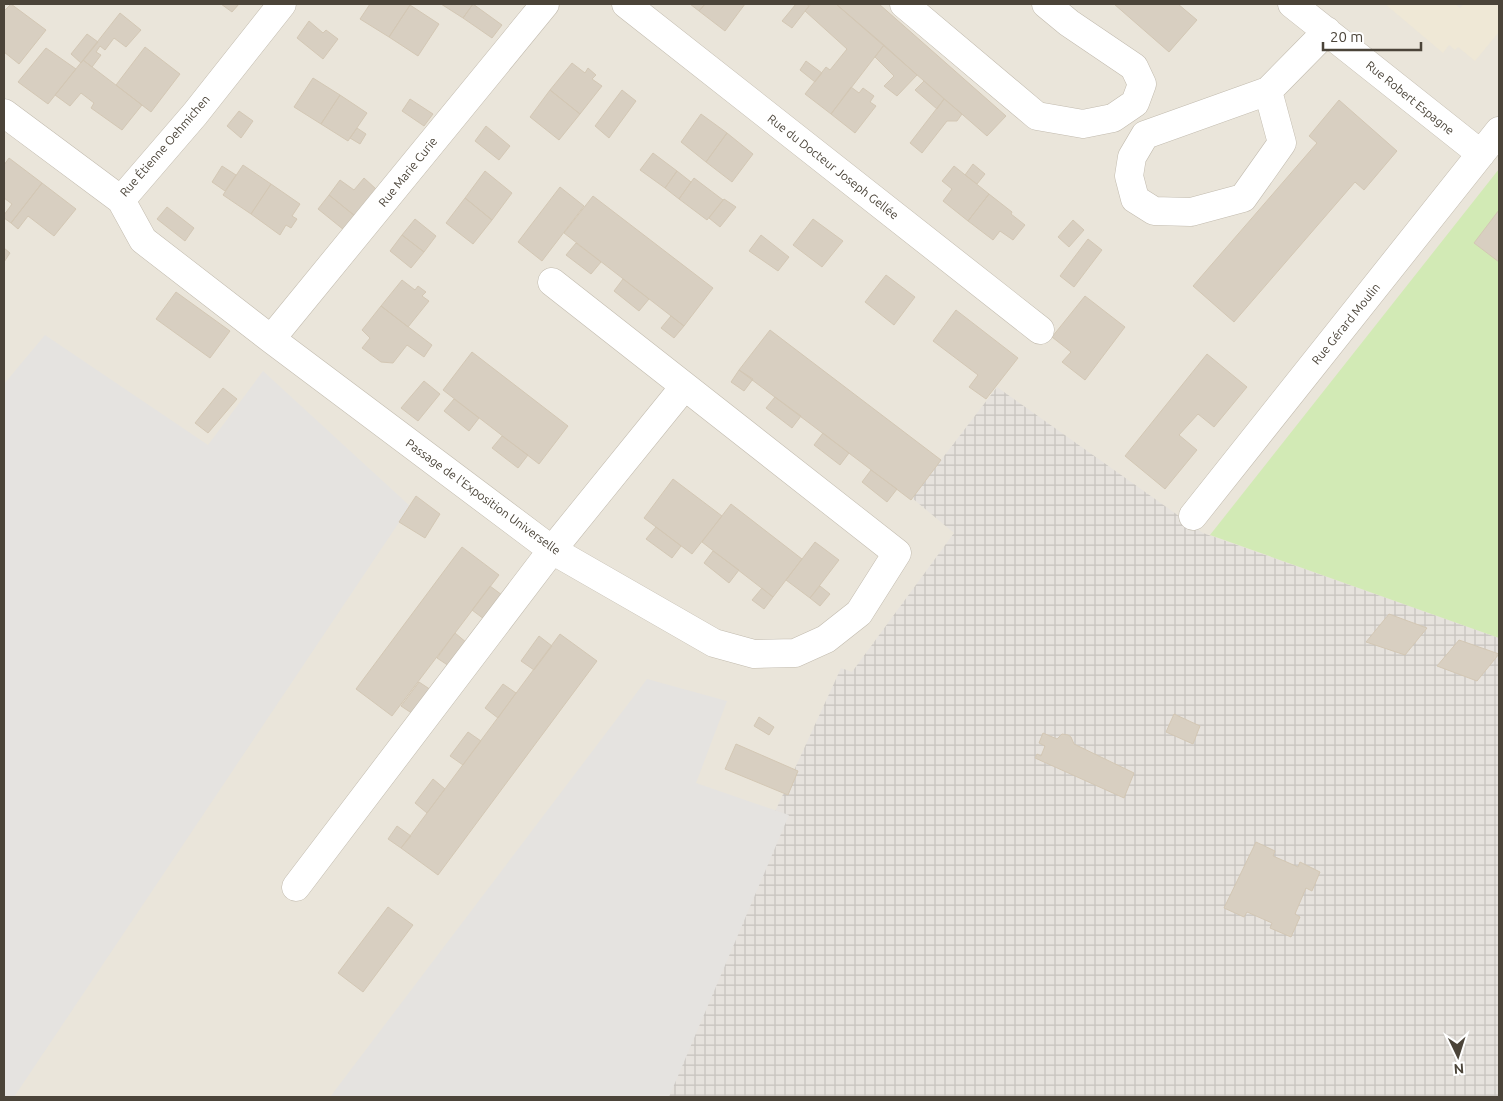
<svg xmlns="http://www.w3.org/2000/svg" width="1503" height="1101" font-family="Ubuntu,sans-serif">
	<defs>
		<pattern id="industrial-grid" width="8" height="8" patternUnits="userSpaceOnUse" patternTransform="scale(1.25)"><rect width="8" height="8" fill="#e6e2dd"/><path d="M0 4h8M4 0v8" fill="none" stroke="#c7c3be"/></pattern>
	</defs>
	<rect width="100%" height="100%" fill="#f6f3ec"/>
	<!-- residential -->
	<path fill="#eae5da" d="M 4,4 L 1499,4 L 1499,1097 L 4,1097 Z"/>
	<!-- industrial -->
	<path fill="url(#industrial-grid)" d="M 997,387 L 1203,533 L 1499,638 L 1499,1097 L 644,1097 L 841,668 L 852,672 L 954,533 L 912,498 Z"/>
	<!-- education -->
	<path fill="#efe8d6" d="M 1385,4 L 1455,4 L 1460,8 L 1464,4 L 1499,4 L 1499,32 L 1475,61 L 1458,47 L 1455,50 L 1449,45 L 1443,53 Z"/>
	<!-- pitch -->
	<path fill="#d2eab5" d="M 1499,169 L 1499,638 L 1210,535 Z"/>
	<!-- parking -->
	<path fill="#e5e3e0" d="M 45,335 L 208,445 L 263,371 L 410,506 L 14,1097 L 4,1097 L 4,384 Z
		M 647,679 L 727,701 L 696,783 L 789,815 L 669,1097 L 330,1097 Z"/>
	<!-- building -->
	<path fill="#d8cfc1" stroke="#d3c7b4" d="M 11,4 L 46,30 L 19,64 L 4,52 L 4,11 Z
		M 221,4 L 239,4 L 232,12 Z
		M 370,4 L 407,4 L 410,5 L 389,37 L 360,19 Z
		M 441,4 L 473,4 L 463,18 Z
		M 473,4 L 502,25 L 492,38 L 463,18 Z
		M 690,4 L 705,4 L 699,11 Z
		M 705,4 L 745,4 L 725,31 L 699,11 Z
		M 796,4 L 806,4 L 809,6 L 792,28 L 782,21 Z
		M 811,4 L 836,4 L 884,45 L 831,114 L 805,94 L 826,67 L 830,70 L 847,49 L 805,11 Z
		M 836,4 L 879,4 L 1006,116 L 987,136 Z
		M 1114,4 L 1178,4 L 1197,20 L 1169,52 Z
		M 410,5 L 439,24 L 418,56 L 389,37 Z
		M 120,13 L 141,30 L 126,47 L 114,38 L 105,50 L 100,46 L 96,52 L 101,55 L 92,67 L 83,60 Z
		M 309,21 L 323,33 L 326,30 L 338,39 L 323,59 L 297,38 Z
		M 87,34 L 98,42 L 81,63 L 71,54 Z
		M 884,45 L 917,75 L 897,96 L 884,86 L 894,76 L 875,57 Z
		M 145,47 L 180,74 L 151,112 L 116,85 Z
		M 46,48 L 76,69 L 48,104 L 18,82 Z
		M 83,60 L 142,105 L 122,130 L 91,108 L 94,103 L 81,93 L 70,106 L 55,95 Z
		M 806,61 L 822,73 L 815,82 L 800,70 Z
		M 572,63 L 585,73 L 588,68 L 596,75 L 592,79 L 602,86 L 580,114 L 550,90 Z
		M 313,78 L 340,95 L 321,124 L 294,107 Z
		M 924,81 L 944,99 L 937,109 L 915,90 Z
		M 851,87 L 859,93 L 863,88 L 874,96 L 870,102 L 876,106 L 855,133 L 831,114 Z
		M 550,90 L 580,114 L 559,140 L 530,117 Z
		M 622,90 L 636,101 L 609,138 L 595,126 Z
		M 340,95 L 367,113 L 348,141 L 321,124 Z
		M 410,99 L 433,114 L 424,126 L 402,111 Z
		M 944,99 L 962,114 L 957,121 L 947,121 L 922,153 L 910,143 Z
		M 1339,100 L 1397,151 L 1364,190 L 1355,182 L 1234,322 L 1193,286 L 1317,143 L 1309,136 Z
		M 239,111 L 253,121 L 241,138 L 227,126 Z
		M 701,114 L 727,133 L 706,162 L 681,142 Z
		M 486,126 L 510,146 L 499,160 L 475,141 Z
		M 357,128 L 366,134 L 360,144 L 350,138 Z
		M 727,133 L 753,154 L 732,182 L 706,162 Z
		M 653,153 L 677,171 L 665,188 L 640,170 Z
		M 9,158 L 42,183 L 11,223 L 4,218 L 4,215 L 12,204 L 4,198 L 4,165 Z
		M 973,164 L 985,174 L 977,184 L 965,175 Z
		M 243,165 L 271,184 L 251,214 L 223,195 Z
		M 222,166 L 236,175 L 225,191 L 212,182 Z
		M 954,166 L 989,194 L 968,221 L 943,201 L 952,189 L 942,181 Z
		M 485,171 L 512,193 L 492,220 L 465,198 Z
		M 677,171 L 691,182 L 679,199 L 665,188 Z
		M 364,178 L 376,189 L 355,216 L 329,195 L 340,180 L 354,190 Z
		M 694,178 L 723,200 L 707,220 L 679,199 Z
		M 42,183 L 76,209 L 54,236 L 28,216 L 18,229 L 11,223 Z
		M 271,184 L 300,204 L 292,216 L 297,219 L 291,228 L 286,225 L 280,235 L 251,214 Z
		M 560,187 L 584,206 L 542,261 L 518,242 Z
		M 989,194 L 1012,212 L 1011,214 L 1025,225 L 1013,240 L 1000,231 L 993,240 L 968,221 Z
		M 329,195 L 355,216 L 344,230 L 318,209 Z
		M 593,196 L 713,288 L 684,326 L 564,233 Z
		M 465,198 L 492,220 L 473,244 L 446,223 Z
		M 724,199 L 736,207 L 720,227 L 709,218 Z
		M 167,207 L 194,228 L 185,241 L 157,219 Z
		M 1499,210 L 1499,262 L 1474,243 Z
		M 415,219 L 436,236 L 424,252 L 402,235 Z
		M 813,219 L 843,241 L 822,267 L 793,245 Z
		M 1073,220 L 1084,230 L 1069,247 L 1058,237 Z
		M 402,235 L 424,252 L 411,268 L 390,251 Z
		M 761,235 L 789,257 L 778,271 L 749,251 Z
		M 1088,239 L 1102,250 L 1074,287 L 1060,276 Z
		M 576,243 L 601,262 L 591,274 L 566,255 Z
		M 4,248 L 10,253 L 4,262 Z
		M 886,275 L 915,297 L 894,325 L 865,302 Z
		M 623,279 L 649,299 L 639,311 L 614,291 Z
		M 402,280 L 415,290 L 418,286 L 426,292 L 422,296 L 429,301 L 408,327 L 381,306 Z
		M 176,292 L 230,331 L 210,358 L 156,319 Z
		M 1085,296 L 1125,327 L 1085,380 L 1062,362 L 1071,352 L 1052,337 Z
		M 381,306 L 432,345 L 424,357 L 407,345 L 393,363 L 381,362 L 362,348 L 370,338 L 362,330 Z
		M 956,310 L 1018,358 L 986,399 L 969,387 L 978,375 L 933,341 Z
		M 671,316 L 684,326 L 674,338 L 661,328 Z
		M 770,330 L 941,460 L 911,500 L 739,370 Z
		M 472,352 L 568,426 L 539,464 L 443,390 Z
		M 1207,354 L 1247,387 L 1214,427 L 1198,414 L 1179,435 L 1197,450 L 1165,489 L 1125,456 Z
		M 739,370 L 753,379 L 744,391 L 731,382 Z
		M 424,381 L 440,394 L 418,421 L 401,408 Z
		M 223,388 L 237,399 L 208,433 L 195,423 Z
		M 775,397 L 801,416 L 792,428 L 766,408 Z
		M 454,399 L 479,418 L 469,431 L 444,411 Z
		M 823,433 L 849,453 L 840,465 L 814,445 Z
		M 502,436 L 528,455 L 518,468 L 492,448 Z
		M 871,470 L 897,489 L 887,502 L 862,482 Z
		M 673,479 L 722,516 L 692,554 L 644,518 Z
		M 416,496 L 440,514 L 425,538 L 399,522 Z
		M 731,504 L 802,559 L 773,597 L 702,542 Z
		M 656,527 L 681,546 L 672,558 L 646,539 Z
		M 815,542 L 839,560 L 810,598 L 786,580 Z
		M 462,547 L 499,575 L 392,716 L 356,689 Z
		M 713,551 L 739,570 L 729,583 L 704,563 Z
		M 490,586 L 502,595 L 484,619 L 472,610 Z
		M 820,586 L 830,594 L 820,606 L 810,598 Z
		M 762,588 L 773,597 L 764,609 L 752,600 Z
		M 1389,614 L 1427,628 L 1405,655 L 1366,642 Z
		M 455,633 L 467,643 L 449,666 L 437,658 Z
		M 560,634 L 597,661 L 438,875 L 401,848 Z
		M 539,636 L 552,646 L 534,670 L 521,661 Z
		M 1459,640 L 1499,654 L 1477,681 L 1437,666 Z
		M 419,682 L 431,690 L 413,714 L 401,706 Z
		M 503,684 L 516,693 L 498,718 L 485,708 Z
		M 1174,714 L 1200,726 L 1193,744 L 1166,732 Z
		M 759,717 L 774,727 L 769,735 L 754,726 Z
		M 468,732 L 481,741 L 463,765 L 450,756 Z
		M 1043,733 L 1057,739 L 1062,734 L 1068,735 L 1071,737 L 1074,744 L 1134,773 L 1124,798 L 1035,758 L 1037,754 L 1041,756 L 1045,746 L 1039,743 Z
		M 736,744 L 798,771 L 788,795 L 725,769 Z
		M 433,779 L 445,789 L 427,813 L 415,803 Z
		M 397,826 L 411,836 L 401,848 L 388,839 Z
		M 1256,842 L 1275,851 L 1273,856 L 1298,867 L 1300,862 L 1320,872 L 1312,891 L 1306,888 L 1295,914 L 1300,917 L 1291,937 L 1270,928 L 1272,923 L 1247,912 L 1244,917 L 1224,908 Z
		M 388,907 L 413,925 L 363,992 L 338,973 Z"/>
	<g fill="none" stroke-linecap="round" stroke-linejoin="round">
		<defs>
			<path id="minor" d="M 626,4 L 1040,330
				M 904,4 L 1037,116 L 1083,124 L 1113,118 L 1135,103 L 1142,84 L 1134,67 L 1069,23 L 1046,4
				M 1292,4 L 1481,154
				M 1268,91 L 1145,135 L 1132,157 L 1129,176 L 1135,199 L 1154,211 L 1191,212 L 1243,198 L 1282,143 L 1268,91 L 1327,31
				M 4,113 L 121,200 L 143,240 L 271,339 L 552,550 L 714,643 L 754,654 L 795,653 L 826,639 L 859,613 L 897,553 L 552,282
				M 121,200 L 195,114 L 282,4
				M 271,339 L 545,4
				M 1193,516 L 1499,131
				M 296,887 L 552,550 L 684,387"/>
		</defs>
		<!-- minor casing -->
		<use href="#minor" stroke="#c2bbae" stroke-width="29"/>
		<!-- minor -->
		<use href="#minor" stroke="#fff" stroke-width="28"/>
	</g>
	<g text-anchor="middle" stroke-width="4" stroke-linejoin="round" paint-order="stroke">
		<!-- street labels -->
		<g font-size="12" fill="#4b4439" stroke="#fff">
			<text transform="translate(1410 98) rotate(39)" y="4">Rue Robert Espagne</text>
			<text transform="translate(165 146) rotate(-49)" y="4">Rue Étienne Oehmichen</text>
			<text transform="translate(833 167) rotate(38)" y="4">Rue du Docteur Joseph Gellée</text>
			<text transform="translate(408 172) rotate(-51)" y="4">Rue Marie Curie</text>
			<text transform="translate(1346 324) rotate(-51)" y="4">Rue Gérard Moulin</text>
			<text transform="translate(483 497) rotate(36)" y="4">Passage de l'Exposition Universelle</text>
		</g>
	</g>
	<!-- border -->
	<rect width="1503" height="1101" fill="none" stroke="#4b4439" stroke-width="10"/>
	<!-- north arrow -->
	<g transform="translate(1458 1056) rotate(176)" stroke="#ffffff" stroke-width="4" paint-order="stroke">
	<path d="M0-4L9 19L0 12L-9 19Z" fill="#4b4439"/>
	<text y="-8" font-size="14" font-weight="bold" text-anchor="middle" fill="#4b4439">N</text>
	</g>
	<!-- scale -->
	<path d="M1323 42v8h98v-8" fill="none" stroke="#4b4439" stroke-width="2.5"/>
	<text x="1330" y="42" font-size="15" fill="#4b4439" stroke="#ffffff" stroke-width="4" paint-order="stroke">20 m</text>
</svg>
